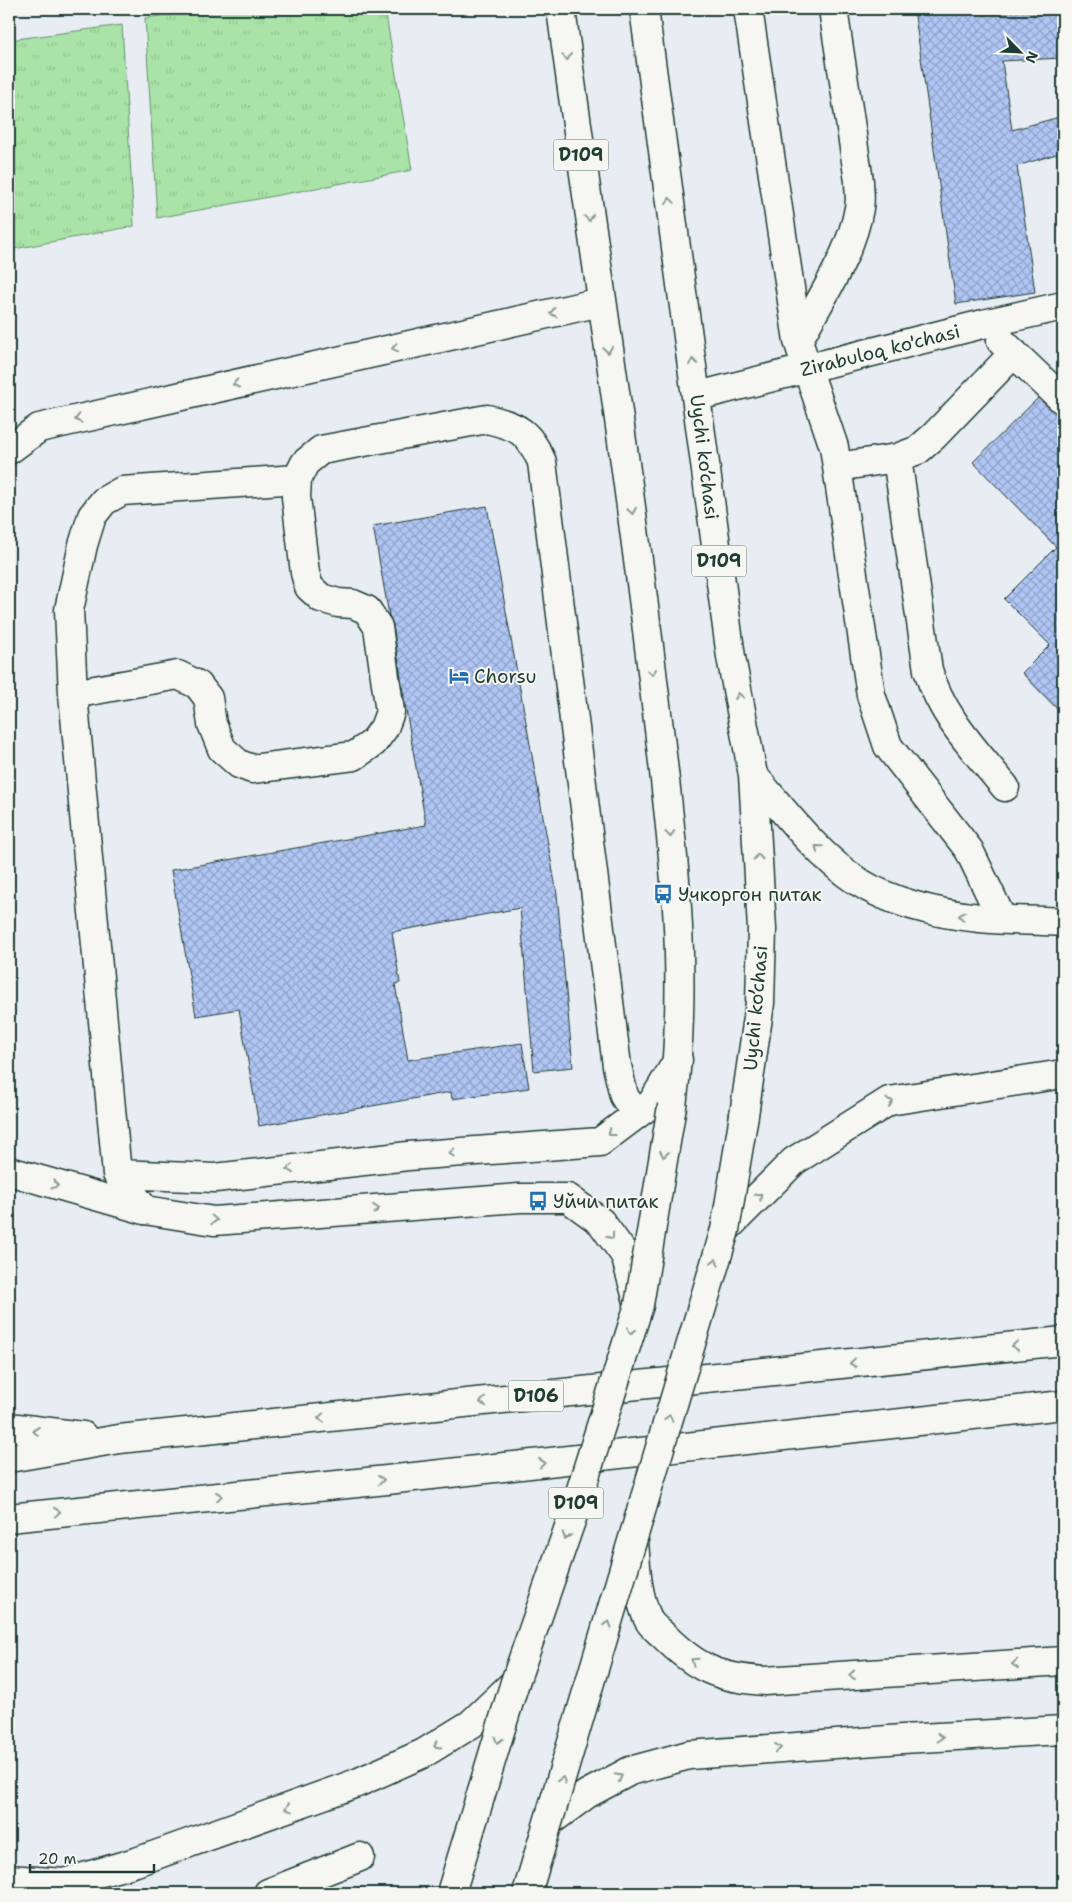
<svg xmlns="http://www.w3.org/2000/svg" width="1072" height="1902" font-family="'Shantell Sans',sans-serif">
	<defs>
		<pattern id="grass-tufts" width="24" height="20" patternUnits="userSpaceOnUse" patternTransform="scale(1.25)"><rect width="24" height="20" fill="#aae3a7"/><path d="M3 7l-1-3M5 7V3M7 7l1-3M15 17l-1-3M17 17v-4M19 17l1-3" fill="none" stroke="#92c490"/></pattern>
		<pattern id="building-cross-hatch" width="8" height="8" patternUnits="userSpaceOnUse" patternTransform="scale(1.25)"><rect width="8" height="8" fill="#b1c6f5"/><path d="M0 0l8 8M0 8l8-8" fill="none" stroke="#8fa2c7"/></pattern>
	</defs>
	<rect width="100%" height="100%" fill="#e8ecf3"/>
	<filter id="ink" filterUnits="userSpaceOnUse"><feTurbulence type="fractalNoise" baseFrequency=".02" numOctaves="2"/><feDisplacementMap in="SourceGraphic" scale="10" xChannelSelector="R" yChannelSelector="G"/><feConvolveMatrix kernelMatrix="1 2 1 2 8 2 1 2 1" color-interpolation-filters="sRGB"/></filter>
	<g filter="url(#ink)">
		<!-- grass -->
		<path fill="url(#grass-tufts)" stroke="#64906e" d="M 212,9 L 385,9 L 412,170 L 157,218 L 145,18 Z
			M 122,25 L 134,226 L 9,250 L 9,40 Z"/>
		<!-- building -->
		<path fill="url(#building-cross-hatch)" stroke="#1f3d34" d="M 914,9 L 1063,9 L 1063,58 L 1002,61 L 1012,130 L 1063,116 L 1063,152 L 1017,166 L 1035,292 L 956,304 Z
			M 1038,398 L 1063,418 L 1063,715 L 1022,673 L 1050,645 L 1004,599 L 1056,547 L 973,462 Z
			M 487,506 L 557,894 L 573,1067 L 534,1071 L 520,908 L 392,932 L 400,983 L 395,984 L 408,1060 L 522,1043 L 529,1088 L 452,1099 L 451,1092 L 259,1126 L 239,1009 L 196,1016 L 171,870 L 426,825 L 405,704 L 393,625 L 389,615 L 373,526 Z"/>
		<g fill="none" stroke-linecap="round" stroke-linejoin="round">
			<defs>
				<path id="minor" d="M 748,9 L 798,341 L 834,447 L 871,695 L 888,746 L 969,850 L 1002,919
					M 798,341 C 819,301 852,253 859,208 C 861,199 859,189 859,181 L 833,9
					M 1001,341 L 1063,400
					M 698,396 L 983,324 L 1063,306
					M 897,458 L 918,450 L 934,436 L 1014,353
					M 837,467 L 897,458 L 928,670 C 942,717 975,750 1005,787
					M 73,694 L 178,675 L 198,685 L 208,698 L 212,724 L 222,749 L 239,764 L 252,769 L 354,756 L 373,743 L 384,728 L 390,712 L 378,627 L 367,610 L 353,604 L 338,603 L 321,598 L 309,587 L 305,573 L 296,497 L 297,479 L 305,463 L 321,450 L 487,419 C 518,426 529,432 542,462 L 617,1066 L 624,1096 L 636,1114
					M 117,1174 L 215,1178 L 408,1156 L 600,1142 L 652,1103 L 678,1060
					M 145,1210 L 117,1174 L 73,694 L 69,610 L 83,545 L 92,516 L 104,501 L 122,491 L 297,479
					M 268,1893 L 360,1857"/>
				<path id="major" d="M 561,9 C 591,233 627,456 653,680 C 670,820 691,966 672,1106
					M 644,9 L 731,657 L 753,775 L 762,929 L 760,1003 L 744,1115
					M 9,450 L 39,428 L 601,302
					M 753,775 C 784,811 817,855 857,881 C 892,903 939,914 980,918 C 1007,921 1035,920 1063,922
					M 9,1171 L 145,1210 L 214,1221 L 520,1198 L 568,1198 L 601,1222 L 625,1255 L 639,1305
					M 725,1230 L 794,1161 L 889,1101 L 1063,1074
					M 9,1427 L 83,1436
					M 9,1458 L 119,1439 L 1063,1341
					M 9,1518 L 387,1480 L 1063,1405
					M 634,1541 C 636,1567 637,1595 648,1619 C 651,1626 659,1631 664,1636 C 697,1669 719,1678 765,1681 L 1063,1661
					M 549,1822 L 587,1794 L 630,1771 L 689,1755 L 902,1739 L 1063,1730
					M 9,1879 L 64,1883 L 136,1862 L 357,1783 L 424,1753 L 471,1724 L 515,1682"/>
			</defs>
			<!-- minor casing -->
			<use href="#minor" stroke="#1f3d34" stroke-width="31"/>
			<!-- major casing -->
			<use href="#major" stroke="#1f3d34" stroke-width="31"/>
			<!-- minor -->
			<use href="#minor" stroke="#f6f6f2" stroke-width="28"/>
			<!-- major -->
			<use href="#major" stroke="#f6f6f2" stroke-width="28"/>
			<defs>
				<path id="major-bridge" d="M 451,1893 L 515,1682 L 572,1518 L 639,1305 L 672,1106
					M 527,1893 L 725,1230 L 744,1115"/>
			</defs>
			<!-- major-bridge casing -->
			<use href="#major-bridge" stroke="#1f3d34" stroke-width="31" stroke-linecap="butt"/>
			<!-- major-bridge -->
			<use href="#major-bridge" stroke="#f6f6f2" stroke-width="28"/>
		</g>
		<!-- one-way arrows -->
		<defs><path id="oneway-chevron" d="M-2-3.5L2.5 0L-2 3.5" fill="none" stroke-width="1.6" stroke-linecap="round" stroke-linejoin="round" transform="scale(1.25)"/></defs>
		<g stroke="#8a9a93">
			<use href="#oneway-chevron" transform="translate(567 57) rotate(82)"/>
			<use href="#oneway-chevron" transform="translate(670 201) rotate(-98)"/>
			<use href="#oneway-chevron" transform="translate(589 218) rotate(82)"/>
			<use href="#oneway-chevron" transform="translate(553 313) rotate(167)"/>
			<use href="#oneway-chevron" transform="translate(395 348) rotate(167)"/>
			<use href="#oneway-chevron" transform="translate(608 350) rotate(81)"/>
			<use href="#oneway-chevron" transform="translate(693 362) rotate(-98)"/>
			<use href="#oneway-chevron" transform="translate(236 384) rotate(167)"/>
			<use href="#oneway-chevron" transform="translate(78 419) rotate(167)"/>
			<use href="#oneway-chevron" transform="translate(632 511) rotate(81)"/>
			<use href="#oneway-chevron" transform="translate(652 672) rotate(83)"/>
			<use href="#oneway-chevron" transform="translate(739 696) rotate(-100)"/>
			<use href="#oneway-chevron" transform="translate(670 834) rotate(85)"/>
			<use href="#oneway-chevron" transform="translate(818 848) rotate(-140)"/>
			<use href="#oneway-chevron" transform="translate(758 857) rotate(-93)"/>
			<use href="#oneway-chevron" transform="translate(962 916) rotate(-171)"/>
			<use href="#oneway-chevron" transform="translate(890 1102) rotate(-19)"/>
			<use href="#oneway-chevron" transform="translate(611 1133) rotate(143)"/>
			<use href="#oneway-chevron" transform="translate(452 1153) rotate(176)"/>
			<use href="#oneway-chevron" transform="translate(664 1154) rotate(99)"/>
			<use href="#oneway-chevron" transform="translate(290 1169) rotate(174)"/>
			<use href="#oneway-chevron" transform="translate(55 1185) rotate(17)"/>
			<use href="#oneway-chevron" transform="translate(759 1196) rotate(-45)"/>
			<use href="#oneway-chevron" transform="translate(376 1209) rotate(-5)"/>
			<use href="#oneway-chevron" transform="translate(214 1220) rotate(3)"/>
			<use href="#oneway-chevron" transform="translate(611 1236) rotate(55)"/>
			<use href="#oneway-chevron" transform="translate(715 1262) rotate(-74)"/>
			<use href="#oneway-chevron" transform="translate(631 1331) rotate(107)"/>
			<use href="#oneway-chevron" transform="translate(1015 1346) rotate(174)"/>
			<use href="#oneway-chevron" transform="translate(853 1363) rotate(174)"/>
			<use href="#oneway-chevron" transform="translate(483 1402) rotate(174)"/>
			<use href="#oneway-chevron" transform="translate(321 1418) rotate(174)"/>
			<use href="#oneway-chevron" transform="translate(669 1418) rotate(-74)"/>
			<use href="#oneway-chevron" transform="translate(36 1431) rotate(-174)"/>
			<use href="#oneway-chevron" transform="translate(542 1463) rotate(-6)"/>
			<use href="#oneway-chevron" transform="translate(381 1480) rotate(-6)"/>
			<use href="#oneway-chevron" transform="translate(219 1496) rotate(-6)"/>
			<use href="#oneway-chevron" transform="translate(57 1512) rotate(-6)"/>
			<use href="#oneway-chevron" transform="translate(566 1536) rotate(109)"/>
			<use href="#oneway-chevron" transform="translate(608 1624) rotate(-73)"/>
			<use href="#oneway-chevron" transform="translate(694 1661) rotate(-146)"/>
			<use href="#oneway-chevron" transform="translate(1015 1664) rotate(176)"/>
			<use href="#oneway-chevron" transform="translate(852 1675) rotate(176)"/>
			<use href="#oneway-chevron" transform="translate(940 1737) rotate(-3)"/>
			<use href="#oneway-chevron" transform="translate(498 1740) rotate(107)"/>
			<use href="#oneway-chevron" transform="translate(437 1745) rotate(148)"/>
			<use href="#oneway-chevron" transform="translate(778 1748) rotate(-4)"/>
			<use href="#oneway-chevron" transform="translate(619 1777) rotate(-28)"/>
			<use href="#oneway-chevron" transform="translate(562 1780) rotate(-73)"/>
			<use href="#oneway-chevron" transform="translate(288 1808) rotate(161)"/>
		</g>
	</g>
	<!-- icons -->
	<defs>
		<symbol id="hotel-bare" viewBox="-9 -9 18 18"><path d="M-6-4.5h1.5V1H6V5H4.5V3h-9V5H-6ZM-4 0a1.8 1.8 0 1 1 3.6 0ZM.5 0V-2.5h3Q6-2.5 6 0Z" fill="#1f6fb2" stroke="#f6f6f2" stroke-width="2.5" paint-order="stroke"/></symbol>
		<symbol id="bus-bare" viewBox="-9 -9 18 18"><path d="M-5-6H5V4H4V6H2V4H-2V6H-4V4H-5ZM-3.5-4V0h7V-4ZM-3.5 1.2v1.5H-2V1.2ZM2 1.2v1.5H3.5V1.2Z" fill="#1f6fb2" stroke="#f6f6f2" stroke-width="2.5" paint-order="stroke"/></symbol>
	</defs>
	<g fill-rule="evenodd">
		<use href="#hotel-bare" x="445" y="662" width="28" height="28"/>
		<use href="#bus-bare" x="649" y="880" width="28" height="28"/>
		<use href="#bus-bare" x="524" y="1187" width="28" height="28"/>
	</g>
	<g text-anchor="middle" stroke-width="4" stroke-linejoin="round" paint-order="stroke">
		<!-- shield labels -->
		<g fill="#f6f6f2" stroke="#60746d" stroke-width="1">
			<rect x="553.5" y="139.5" width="55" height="31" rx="4"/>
			<rect x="691.5" y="545.5" width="55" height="31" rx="4"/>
			<rect x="508.5" y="1380.5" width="55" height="31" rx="4"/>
			<rect x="548.5" y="1487.5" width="55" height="31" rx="4"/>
		</g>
		<g font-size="18" font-weight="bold" fill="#1f3d34">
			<text x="581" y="161">D109</text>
			<text x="719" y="567">D109</text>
			<text x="536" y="1402">D106</text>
			<text x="576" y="1509">D109</text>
		</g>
		<!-- street labels -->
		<g font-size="19" fill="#1f3d34" stroke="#f6f6f2">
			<text transform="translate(880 350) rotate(-14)" y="7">Zirabuloq ko'chasi</text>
			<text transform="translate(705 457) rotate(83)" y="7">Uychi ko’chasi</text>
			<text transform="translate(755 1008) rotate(-85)" y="7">Uychi ko’chasi</text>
		</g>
		<!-- poi labels -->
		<g font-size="19" fill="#1f3d34" stroke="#f6f6f2" text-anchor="start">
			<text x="474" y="683">Chorsu</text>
			<text x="678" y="901">Учкоргон питак</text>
			<text x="553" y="1208">Уйчи питак</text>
		</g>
	</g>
	<!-- margin -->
	<rect width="1072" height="1902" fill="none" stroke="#f6f6f2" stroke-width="30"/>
	<rect x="15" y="15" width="1042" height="1872" fill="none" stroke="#1f3d34" stroke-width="2" filter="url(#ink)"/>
	<!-- north arrow -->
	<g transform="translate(1020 52) rotate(114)" stroke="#f6f6f2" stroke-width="4" paint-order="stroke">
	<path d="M0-4L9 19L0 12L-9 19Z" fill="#1f3d34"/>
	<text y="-8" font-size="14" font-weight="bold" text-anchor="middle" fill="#1f3d34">N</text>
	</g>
	<!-- scale -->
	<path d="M30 1864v8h124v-8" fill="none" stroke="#1f3d34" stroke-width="2.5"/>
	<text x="38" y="1864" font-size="15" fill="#1f3d34" stroke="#f6f6f2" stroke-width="4" paint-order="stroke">20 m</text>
</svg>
